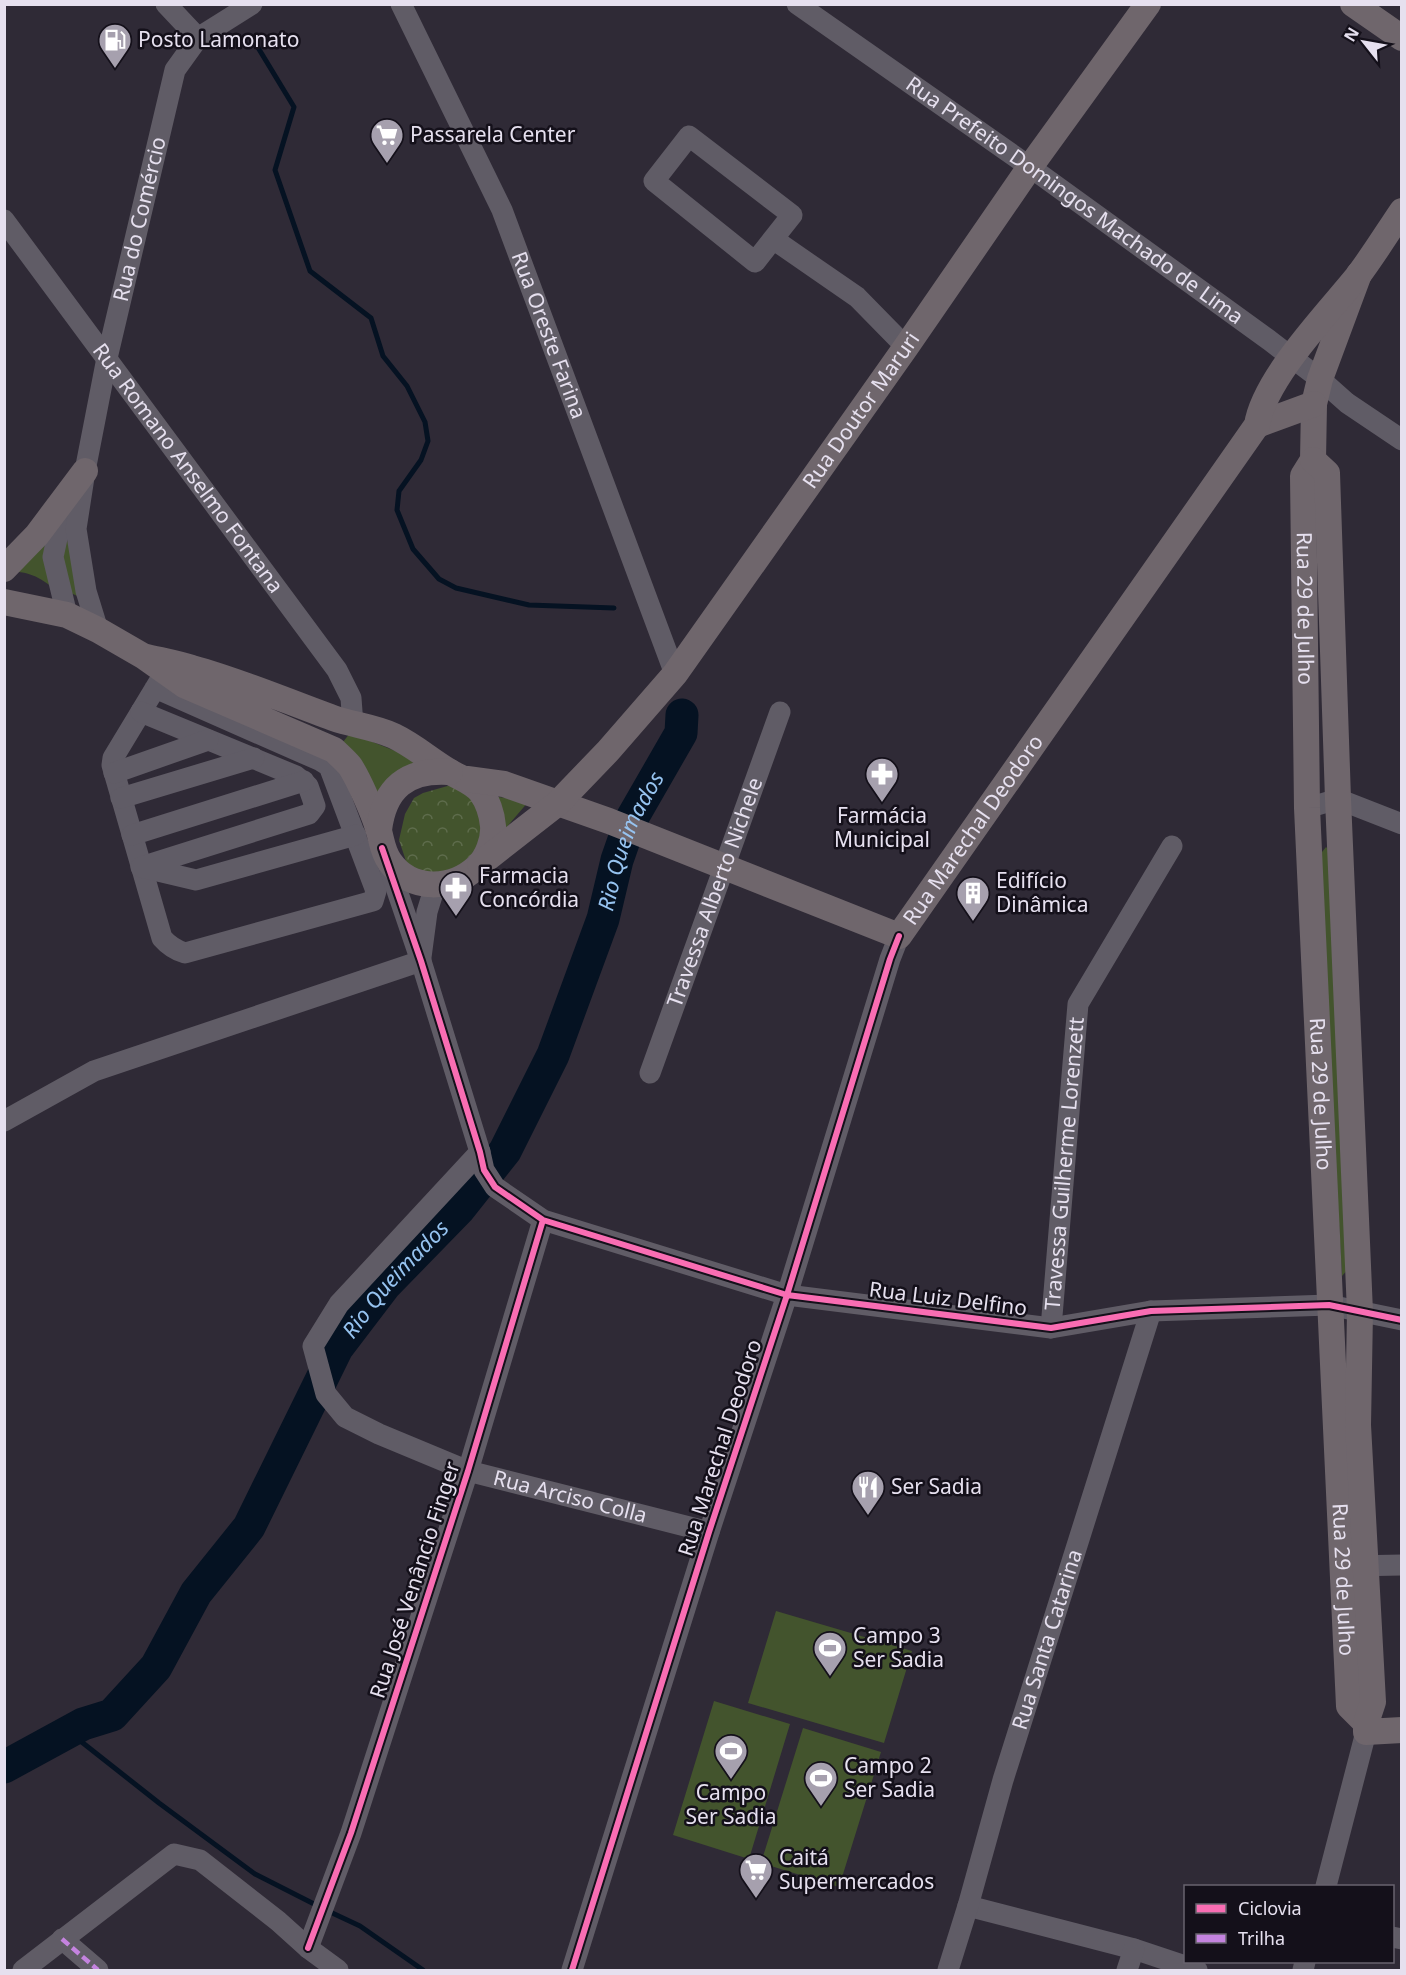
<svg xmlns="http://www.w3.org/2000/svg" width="1406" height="1975" font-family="'Noto Sans',sans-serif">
	<defs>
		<pattern id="park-crowns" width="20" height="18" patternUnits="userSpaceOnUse" patternTransform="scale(1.5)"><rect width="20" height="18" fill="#43542d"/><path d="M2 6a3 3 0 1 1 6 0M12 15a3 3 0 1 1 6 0" fill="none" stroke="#5e6c4c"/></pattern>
	</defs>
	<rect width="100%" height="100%" fill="#2f2a36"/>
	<!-- grass -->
	<path fill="#43542d" d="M 52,522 L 57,591 C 37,575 30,572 5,571 Z
		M 66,535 L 82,598 L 66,591 L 61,565 Z
		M 350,733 L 413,758 L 416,764 L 377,794 L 343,742 Z
		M 491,796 L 529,801 L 500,835 Z
		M 1326,847 L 1335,856 L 1349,1268 L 1342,1276 L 1318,857 Z
		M 776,1611 L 912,1651 L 884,1743 L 748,1703 Z
		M 714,1701 L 790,1724 L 749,1859 L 673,1835 Z
		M 803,1728 L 881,1752 L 839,1887 L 761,1863 Z"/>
	<!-- park -->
	<path fill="url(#park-crowns)" d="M 451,785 L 476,800 C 478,809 482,819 483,829 C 484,847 462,864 450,874 L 409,870 L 399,840 L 405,814 L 414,798 L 423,793 Z"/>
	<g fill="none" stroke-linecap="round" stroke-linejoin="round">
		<!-- stream -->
		<path stroke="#051222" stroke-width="5" d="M 254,41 L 294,107 L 275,170 L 310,271 L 371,318 L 383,356 L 407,386 L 425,422 L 428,441 L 421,460 L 399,491 L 397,510 L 413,549 L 439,579 L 456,588 L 529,605 L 614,608
			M 69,1732 L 159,1803 L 255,1874 L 320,1907
			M 328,1911 L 360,1926 L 423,1970"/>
		<!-- river -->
		<path stroke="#051222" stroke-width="33" id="s1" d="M 4,1767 L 83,1724 L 112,1715 L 156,1667 L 196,1593 L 249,1527 L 337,1348 L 385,1285 L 459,1209 L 505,1151 L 553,1055 L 603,919 L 617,860 L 631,820 L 681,733 L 682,715"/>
		<!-- minor -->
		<g stroke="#605c66" stroke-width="21">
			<path d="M 166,4 L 198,38"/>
			<path id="s2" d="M 401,4 L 502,210 L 675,674"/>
			<path id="s3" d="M 797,4 L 1030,167 L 1269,340 L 1320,379 L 1347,403 L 1402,440"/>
			<path id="s4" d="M 4,220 L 337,670 L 351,698 L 353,725"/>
			<path d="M 773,239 L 755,262 L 654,181 L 689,136 L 792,215 L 773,239 L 857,297 L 906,347"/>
			<path d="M 67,615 L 53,557 L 62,515 L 70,501"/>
			<path id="s5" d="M 98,630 L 86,591 L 76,529 L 85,471 L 107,358 L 175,70 L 198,38 L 252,4"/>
			<path d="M 155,688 L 321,761 L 329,766 L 376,891 L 373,901 L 185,953 C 175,950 169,946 162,938 L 112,765 L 113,758 L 165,672"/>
			<path d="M 141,712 L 296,776 L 308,786 L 315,806 L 309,814 L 141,867 L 196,880 L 356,835"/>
			<path d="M 114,773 L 208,740"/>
			<path d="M 121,798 L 254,758"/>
			<path d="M 1307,808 L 1338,799 L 1402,824"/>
			<path d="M 132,835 L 304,781"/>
			<path d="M 386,858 L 421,961 L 480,1152 L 484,1170 L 495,1187 L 543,1220 L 787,1295 L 1051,1328 L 1151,1311 L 1329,1305 L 1402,1320"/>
			<path d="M 421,957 L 427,912 L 435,886"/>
			<path id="s6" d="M 650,1073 L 780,712"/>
			<path d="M 4,1121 L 94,1071 L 421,961"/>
			<path id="s7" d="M 480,1152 L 339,1304 L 313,1346 L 326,1394 L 345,1417 L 379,1434 L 468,1471 L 709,1532"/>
			<path id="s8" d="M 1051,1328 L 1078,1004 L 1172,846"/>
			<path d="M 1351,1566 L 1402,1565"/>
			<path d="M 1326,1886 L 1366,1732"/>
			<path d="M 968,1906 L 1134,1949 L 1197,1970"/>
			<path d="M 1392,1937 L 1402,1939"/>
			<path d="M 62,1939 L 98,1970"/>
			<path d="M 308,1948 L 351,1833 L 468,1471 L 543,1220"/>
			<path d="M 23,1970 L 174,1854 L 200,1860 L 278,1921 L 308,1948 L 338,1970"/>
			<path d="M 572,1970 L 709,1532 L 787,1295 L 890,959 L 899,936"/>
			<path id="s9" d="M 948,1970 L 968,1906 L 1003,1780 L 1151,1311"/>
			<path d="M 1127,1970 L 1134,1949"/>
			<path d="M 1303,1970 L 1305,1962"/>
		</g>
		<!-- major -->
		<g stroke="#6f666c" stroke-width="26">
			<path d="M 1353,4 L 1402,38"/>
			<path id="s10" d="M 1359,274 L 1320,379 L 1314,404 L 1313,460 L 1303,476 L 1307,808 L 1349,1706 L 1366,1723"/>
			<path d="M 1257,425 L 1314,404"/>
			<path d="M 1313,460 L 1327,473 L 1338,799 L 1360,1312 L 1358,1425 L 1373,1702 L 1366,1723 L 1366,1732 L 1402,1730"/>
			<path d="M 4,569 L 37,535 L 85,471"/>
			<path d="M 4,602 L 67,615 L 98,630 L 143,656 L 184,685 L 334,750 C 339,755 345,760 350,766 C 359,780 373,812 378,828 C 382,840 382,851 390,862 C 411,892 452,890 477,867 C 487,858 494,840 493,826 C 492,815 488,802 481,792 C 472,781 459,778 447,770 C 429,759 413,745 394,736 C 375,727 353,725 333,718 C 286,701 240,681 192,668 C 176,663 159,660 143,656"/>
			<path id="s11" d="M 467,779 L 504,784 L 609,821 L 899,936 L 1257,425 C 1264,379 1327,314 1357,277 C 1373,256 1387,233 1402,211"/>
			<path d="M 379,830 C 384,788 407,769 450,772"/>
			<path id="s12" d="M 480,864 L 558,803 L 608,751 L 675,674 L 906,347 L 1030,167 L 1148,4"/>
		</g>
		<!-- quiet -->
		<path stroke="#c483df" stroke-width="4.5" stroke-dasharray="9 4.5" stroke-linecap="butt" d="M 62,1939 L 98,1970"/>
		<defs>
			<path id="cycleway" d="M 382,848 L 421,961 L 480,1152 L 484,1170 L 495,1187 L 543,1220 L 787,1295 L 1051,1328 L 1151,1311 L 1329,1305 L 1402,1320
				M 308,1948 L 351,1833 L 468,1471 L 543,1220
				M 572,1970 L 709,1532 L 787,1295 L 890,959 L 899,936"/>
		</defs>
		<!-- cycleway casing -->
		<use href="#cycleway" stroke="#14101a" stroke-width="10"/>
		<!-- cycleway -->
		<use href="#cycleway" stroke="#f96db3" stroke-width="6"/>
	</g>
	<!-- icons -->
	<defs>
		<symbol id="fuel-pin" viewBox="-11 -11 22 30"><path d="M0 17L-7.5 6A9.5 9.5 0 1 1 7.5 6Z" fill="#a6a0ae" stroke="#14101a"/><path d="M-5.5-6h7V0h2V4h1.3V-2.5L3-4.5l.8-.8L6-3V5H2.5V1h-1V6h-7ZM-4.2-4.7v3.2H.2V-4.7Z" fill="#fff"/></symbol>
		<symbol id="supermarket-pin" viewBox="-11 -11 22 30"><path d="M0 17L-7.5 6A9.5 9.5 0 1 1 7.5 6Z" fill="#a6a0ae" stroke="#14101a"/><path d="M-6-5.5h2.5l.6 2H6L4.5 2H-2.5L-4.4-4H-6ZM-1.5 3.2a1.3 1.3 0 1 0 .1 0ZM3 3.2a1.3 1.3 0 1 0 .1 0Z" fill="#fff"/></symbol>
		<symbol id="pharmacy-pin" viewBox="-11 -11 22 30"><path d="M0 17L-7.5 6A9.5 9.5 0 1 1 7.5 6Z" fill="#a6a0ae" stroke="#14101a"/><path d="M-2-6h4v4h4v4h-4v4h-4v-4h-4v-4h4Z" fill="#fff"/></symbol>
		<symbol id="building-pin" viewBox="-11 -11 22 30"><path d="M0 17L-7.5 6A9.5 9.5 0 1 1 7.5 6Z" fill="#a6a0ae" stroke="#14101a"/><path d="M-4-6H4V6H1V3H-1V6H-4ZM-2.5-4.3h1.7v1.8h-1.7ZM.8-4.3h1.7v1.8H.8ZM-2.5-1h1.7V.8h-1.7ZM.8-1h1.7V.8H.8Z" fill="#fff"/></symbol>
		<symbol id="restaurant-pin" viewBox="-11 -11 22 30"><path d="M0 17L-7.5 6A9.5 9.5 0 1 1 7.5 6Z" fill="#a6a0ae" stroke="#14101a"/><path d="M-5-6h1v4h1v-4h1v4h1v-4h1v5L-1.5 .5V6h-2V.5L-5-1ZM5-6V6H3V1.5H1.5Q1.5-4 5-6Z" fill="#fff"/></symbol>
		<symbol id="stadium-pin" viewBox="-11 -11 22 30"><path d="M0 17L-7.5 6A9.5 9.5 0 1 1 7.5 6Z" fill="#a6a0ae" stroke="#14101a"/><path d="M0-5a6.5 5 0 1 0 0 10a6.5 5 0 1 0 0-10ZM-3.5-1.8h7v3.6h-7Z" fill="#fff"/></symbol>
	</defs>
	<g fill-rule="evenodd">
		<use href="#fuel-pin" x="96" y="21" width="38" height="52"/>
		<use href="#supermarket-pin" x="368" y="116" width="38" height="52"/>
		<use href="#pharmacy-pin" x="863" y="755" width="38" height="52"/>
		<use href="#pharmacy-pin" x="437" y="869" width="38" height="52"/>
		<use href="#building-pin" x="954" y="874" width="38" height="52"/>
		<use href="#restaurant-pin" x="849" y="1468" width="38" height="52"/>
		<use href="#stadium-pin" x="811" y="1629" width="38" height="52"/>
		<use href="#stadium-pin" x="712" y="1732" width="38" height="52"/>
		<use href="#stadium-pin" x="802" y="1759" width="38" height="52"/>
		<use href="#supermarket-pin" x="737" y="1851" width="38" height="52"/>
	</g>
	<g text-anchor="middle" stroke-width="5" stroke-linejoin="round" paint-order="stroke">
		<!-- poi labels -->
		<g font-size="21" fill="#e6e0ef" stroke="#14101a" text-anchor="start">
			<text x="138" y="47">Posto Lamonato</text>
			<text x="410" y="142">Passarela Center</text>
			<text x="882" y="823" text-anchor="middle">Farmácia<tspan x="882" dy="24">Municipal</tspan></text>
			<text x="479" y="883">Farmacia<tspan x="479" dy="24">Concórdia</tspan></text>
			<text x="996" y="888">Edifício<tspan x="996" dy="24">Dinâmica</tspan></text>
			<text x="891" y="1494">Ser Sadia</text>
			<text x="853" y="1643">Campo 3<tspan x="853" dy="24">Ser Sadia</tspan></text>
			<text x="844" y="1773">Campo 2<tspan x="844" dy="24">Ser Sadia</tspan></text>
			<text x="731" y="1800" text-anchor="middle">Campo<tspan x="731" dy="24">Ser Sadia</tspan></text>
			<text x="779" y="1865">Caitá<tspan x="779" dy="24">Supermercados</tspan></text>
		</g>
		<!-- street labels -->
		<g font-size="21" fill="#e6e0ef" stroke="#14101a">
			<text dy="7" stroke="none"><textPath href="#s3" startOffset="340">Rua Prefeito Domingos Machado de Lima</textPath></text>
			<text dy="7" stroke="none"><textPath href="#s5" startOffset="420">Rua do Comércio</textPath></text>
			<text dy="7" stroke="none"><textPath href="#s2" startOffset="363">Rua Oreste Farina</textPath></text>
			<text dy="7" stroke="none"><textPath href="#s12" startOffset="596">Rua Doutor Maruri</textPath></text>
			<text dy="7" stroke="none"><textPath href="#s4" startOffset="309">Rua Romano Anselmo Fontana</textPath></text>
			<text dy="7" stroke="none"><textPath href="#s10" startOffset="345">Rua 29 de Julho</textPath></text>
			<text dy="7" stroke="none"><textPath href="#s11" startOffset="590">Rua Marechal Deodoro</textPath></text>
			<text dy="7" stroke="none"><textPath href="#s6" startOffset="192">Travessa Alberto Nichele</textPath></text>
			<text dy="7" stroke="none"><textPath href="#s10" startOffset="831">Rua 29 de Julho</textPath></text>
			<text dy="7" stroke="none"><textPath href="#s8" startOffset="165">Travessa Guilherme Lorenzett</textPath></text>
			<text transform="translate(948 1299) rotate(7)" y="7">Rua Luiz Delfino</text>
			<text transform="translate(720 1448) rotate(-72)" y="7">Rua Marechal Deodoro</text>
			<text dy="7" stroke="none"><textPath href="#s7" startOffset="576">Rua Arciso Colla</textPath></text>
			<text dy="7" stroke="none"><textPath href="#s10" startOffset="1317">Rua 29 de Julho</textPath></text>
			<text transform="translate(415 1580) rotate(-72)" y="7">Rua José Venâncio Finger</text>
			<text dy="7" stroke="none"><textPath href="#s9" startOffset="345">Rua Santa Catarina</textPath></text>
		</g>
		<!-- water labels -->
		<g font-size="22" font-style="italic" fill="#96c3f0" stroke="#14101a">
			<text dy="8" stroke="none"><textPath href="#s1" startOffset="1148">Rio Queimados</textPath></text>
			<text dy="8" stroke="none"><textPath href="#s1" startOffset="644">Rio Queimados</textPath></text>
		</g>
	</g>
	<!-- border -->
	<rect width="1406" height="1975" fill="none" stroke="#e6e0ef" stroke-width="12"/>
	<!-- legend -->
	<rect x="1184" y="1885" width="210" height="78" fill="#14101a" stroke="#68636f" stroke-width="1.5"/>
	<rect x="1196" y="1904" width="30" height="9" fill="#f96db3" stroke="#68636f" stroke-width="1.5"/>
	<text x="1238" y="1915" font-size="18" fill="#e6e0ef">Ciclovia</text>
	<rect x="1196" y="1934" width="30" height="9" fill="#c483df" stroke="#68636f" stroke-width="1.5"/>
	<text x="1238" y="1945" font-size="18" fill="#e6e0ef">Trilha</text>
	<!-- north arrow -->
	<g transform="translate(1364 42) rotate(301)" stroke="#14101a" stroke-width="4.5" paint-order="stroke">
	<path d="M0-4.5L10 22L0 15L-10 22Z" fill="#e6e0ef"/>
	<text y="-9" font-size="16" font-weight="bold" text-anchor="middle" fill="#e6e0ef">N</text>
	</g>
</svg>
